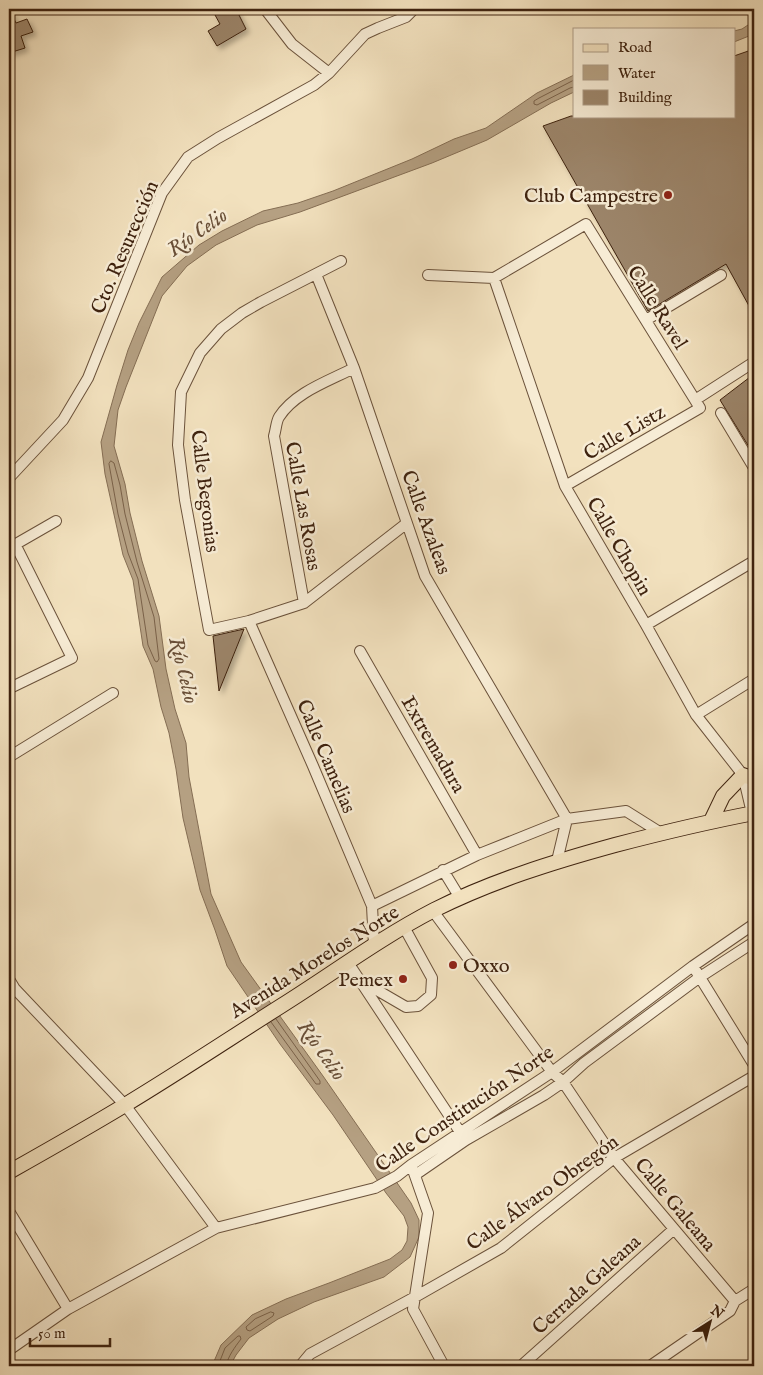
<svg xmlns="http://www.w3.org/2000/svg" width="763" height="1375" font-family="'IM FELL English',serif">
	<defs>
		<filter id="shadow"><feDropShadow dx="3.5" dy="3.5" stdDeviation="2.5" flood-color="#0004"/></filter>
	</defs>
	<rect width="100%" height="100%" fill="#f2e1be"/>
	<filter id="stains"><feTurbulence type="fractalNoise" baseFrequency=".004" numOctaves="4"/><feColorMatrix values="0 0 0 0 .2 0 0 0 0 .09 0 0 0 0 .02 0 0 0 .5 -.17"/></filter>
	<radialGradient id="worn" r=".72"><stop offset=".6" stop-color="#630" stop-opacity="0"/><stop offset="1" stop-color="#630" stop-opacity=".3"/></radialGradient>
	<!-- water -->
	<path fill="#b5a082" stroke="#856e54" d="M 754,21 L 754,34 L 734,42 L 734,31 L 742,29 Z
		M 574,75 L 574,92 L 551,103 L 487,140 L 432,163 L 300,212 L 257,225 L 216,245 L 187,266 L 162,296 L 126,387 L 118,410 L 114,446 L 125,484 L 130,513 L 142,561 L 159,616 L 166,669 L 175,709 L 186,743 L 189,777 L 211,894 L 241,962 L 323,1076 L 411,1203 L 419,1220 L 419,1237 L 410,1257 L 384,1277 L 314,1302 L 278,1319 L 249,1338 L 236,1355 L 230,1366 L 212,1366 L 221,1345 L 252,1315 L 286,1299 L 329,1283 L 390,1259 L 402,1250 L 407,1241 L 408,1227 L 404,1216 L 386,1193 L 333,1115 L 280,1044 L 227,966 L 215,930 L 200,890 L 183,818 L 176,769 L 169,733 L 161,707 L 153,669 L 143,646 L 133,580 L 123,555 L 105,474 L 101,442 L 117,385 L 128,350 L 139,323 L 162,277 L 199,245 L 222,231 L 263,211 L 298,203 L 333,191 L 412,159 L 454,139 L 486,128 L 537,93 Z"/>
	<g fill="none" stroke-linecap="round" stroke-linejoin="round">
		<!-- shore -->
		<path stroke="#7a6148" stroke-width="1" d="M 574,80 L 539,98 L 534,101 L 534,104 L 537,105 L 570,88 L 574,87
			M 111,461 L 114,463 L 120,485 L 125,514 L 137,562 L 154,617 L 159,659 L 157,662 L 155,661 L 148,645 L 138,579 L 128,553 L 118,514 L 109,464 Z
			M 271,1022 L 316,1084 L 320,1084 L 320,1081 L 276,1019
			M 271,1312 L 274,1313 L 273,1316 L 250,1331 L 247,1330 L 246,1327 L 255,1319 Z
			M 218,1366 L 225,1348 L 238,1336 L 240,1336 L 241,1339 C 235,1347 228,1356 226,1366"/>
	</g>
	<!-- building -->
	<path fill="#9c856a" stroke="#3e220f" filter="url(#shadow)" d="M 9,9 L 16,23 L 27,19 L 33,32 L 21,36 L 25,48 L 9,53 Z
		M 228,9 L 236,9 L 246,29 L 217,46 L 208,31 L 220,24 L 215,15 Z
		M 754,49 L 754,315 L 726,264 L 648,311 L 543,126 L 571,116 L 734,116 L 734,56 Z
		M 754,374 L 754,455 L 720,400 Z
		M 244,629 L 219,691 L 213,636 Z"/>
	<g fill="none" stroke-linecap="round" stroke-linejoin="round">
		<defs>
			<path id="minor" d="M 265,9 L 292,44 L 329,73
				M 341,261 L 261,302 L 242,313 L 221,329 L 200,353 L 181,392 L 178,445 L 185,500 L 209,630 L 249,621 L 304,603 L 407,523
				M 316,274 L 354,368 L 425,576 L 567,819
				M 428,275 L 494,278 L 586,224 L 700,408 L 565,486
				M 494,278 L 565,486 L 646,625 L 696,715 L 743,775 L 752,813
				M 646,320 L 721,275
				M 695,400 L 754,362
				M 721,413 L 754,468
				M 9,478 L 63,420 L 88,378 L 162,193 L 188,157 L 218,138 L 314,85 L 329,73 L 365,34 L 378,28 L 406,17 L 414,9
				M 9,548 L 56,521
				M 304,603 L 274,436 C 276,430 276,422 279,417 C 295,392 329,381 354,368
				M 249,621 L 313,766 L 372,906 L 374,945
				M 646,625 L 754,561
				M 360,651 L 477,855
				M 9,685 L 10,688 L 72,658 L 15,544
				M 696,715 L 754,679
				M 9,757 L 113,693
				M 557,861 L 567,819
				M 443,870 L 460,898
				M 372,906 L 477,855 L 567,819 L 626,811 L 661,833
				M 433,911 L 552,1072 L 563,1082 L 614,1158 L 735,1301
				M 347,961 L 464,1138
				M 696,971 L 754,1065
				M 9,979 L 15,989 L 125,1105 L 216,1228
				M 363,982 L 406,1007 L 418,1006 L 431,995 L 432,978 L 404,927
				M 413,1170 L 428,1213 L 413,1309 L 444,1366
				M 415,1175 L 466,1140 L 544,1095 L 563,1082 L 584,1063 L 700,977 L 754,942
				M 9,1211 L 68,1309
				M 9,1350 L 68,1309 L 216,1228 L 375,1188 L 397,1176 L 411,1165 L 552,1072 L 693,966 L 754,924
				M 300,1366 L 310,1354 L 415,1297 L 501,1248 L 614,1158 L 754,1076
				M 521,1366 L 674,1229
				M 650,1366 L 730,1311 L 735,1301 L 754,1289"/>
			<path id="major" d="M 711,821 L 723,796 L 743,775 L 754,779
				M 9,1172 C 48,1150 87,1128 125,1105 C 178,1073 229,1039 281,1006 C 332,974 380,938 434,910 C 492,881 553,862 615,845 C 661,833 707,822 754,813"/>
		</defs>
		<!-- minor casing -->
		<use href="#minor" stroke="#6b523b" stroke-width="12"/>
		<!-- major casing -->
		<use href="#major" stroke="#3e220f" stroke-width="16"/>
		<!-- minor -->
		<use href="#minor" stroke="#f7ecd5" stroke-width="10"/>
		<!-- major -->
		<use href="#major" stroke="#f2e1be" stroke-width="14"/>
	</g>
	<!-- markers -->
	<g fill="#8f2418" stroke="#f7ecd5" stroke-width="2">
		<circle cx="668" cy="195" r="5"/>
		<circle cx="453" cy="965" r="5"/>
		<circle cx="403" cy="979" r="5"/>
	</g>
	<g text-anchor="middle" stroke-width="5" stroke-linejoin="round" paint-order="stroke">
		<!-- poi labels -->
		<g font-size="20" fill="#3e220f" stroke="#f7ecd5" text-anchor="end">
			<text x="658" y="202">Club Campestre</text>
			<text x="463" y="972" text-anchor="start">Oxxo</text>
			<text x="393" y="986">Pemex</text>
		</g>
		<!-- street labels -->
		<g font-size="20" fill="#3e220f" stroke="#f7ecd5">
			<text transform="translate(124 247) rotate(-67)" y="7">Cto. Resurección</text>
			<text transform="translate(658 307) rotate(58)" y="7">Calle Ravel</text>
			<text transform="translate(624 432) rotate(-30)" y="7">Calle Listz</text>
			<text transform="translate(206 491) rotate(83)" y="7">Calle Begonias</text>
			<text transform="translate(304 506) rotate(80)" y="7">Calle Las Rosas</text>
			<text transform="translate(427 522) rotate(70)" y="7">Calle Azaleas</text>
			<text transform="translate(620 546) rotate(60)" y="7">Calle Chopin</text>
			<text transform="translate(434 744) rotate(60)" y="7">Extremadura</text>
			<text transform="translate(327 756) rotate(67)" y="7">Calle Camelias</text>
			<text transform="translate(314 961) rotate(-32)" y="7">Avenida Morelos Norte</text>
			<text transform="translate(464 1108) rotate(-34)" y="7">Calle Constitución Norte</text>
			<text transform="translate(542 1192) rotate(-36)" y="7">Calle Álvaro Obregón</text>
			<text transform="translate(676 1204) rotate(50)" y="7">Calle Galeana</text>
			<text transform="translate(586 1284) rotate(-42)" y="7">Cerrada Galeana</text>
		</g>
		<!-- water labels -->
		<g font-size="21" font-style="italic" fill="#684e37" stroke="#f7ecd5">
			<text transform="translate(197 232) rotate(-35)" y="7">Río Celio</text>
			<text transform="translate(184 670) rotate(76)" y="7">Río Celio</text>
			<text transform="translate(322 1050) rotate(55)" y="7">Río Celio</text>
		</g>
	</g>
	<!-- margin -->
	<rect width="763" height="1375" fill="none" stroke="#f2e1be" stroke-width="30"/>
	<rect x="10" y="10" width="743" height="1355" fill="none" stroke="#3e220f" stroke-width="2.5"/>
	<rect x="15" y="15" width="733" height="1345" fill="none" stroke="#3e220f"/>
	<!-- legend -->
	<rect x="573" y="28" width="162" height="90" fill="#f7ecd5" stroke="#ad9b86"/>
	<rect x="583" y="44" width="25" height="8" fill="#f2e1be" stroke="#ad9b86"/>
	<text x="618" y="52" font-size="15" fill="#3e220f">Road</text>
	<rect x="583" y="65" width="25" height="15" fill="#b5a082" stroke="#ad9b86"/>
	<text x="618" y="78" font-size="15" fill="#3e220f">Water</text>
	<rect x="583" y="90" width="25" height="15" fill="#9c856a" stroke="#ad9b86"/>
	<text x="618" y="102" font-size="15" fill="#3e220f">Building</text>
	<!-- north arrow -->
	<g transform="translate(710 1322) rotate(36)" stroke="#f7ecd5" stroke-width="4" paint-order="stroke">
	<path d="M0-4L9 19L0 12L-9 19Z" fill="#3e220f"/>
	<text y="-8" font-size="14" font-weight="bold" text-anchor="middle" fill="#3e220f">N</text>
	</g>
	<!-- scale -->
	<path d="M30 1338v8h80v-8" fill="none" stroke="#3e220f" stroke-width="2.5"/>
	<text x="38" y="1338" font-size="15" fill="#3e220f" stroke="#f7ecd5" stroke-width="4" paint-order="stroke">50 m</text>
	<rect width="100%" height="100%" filter="url(#stains)"/>
	<rect width="100%" height="100%" fill="url(#worn)"/>
</svg>
